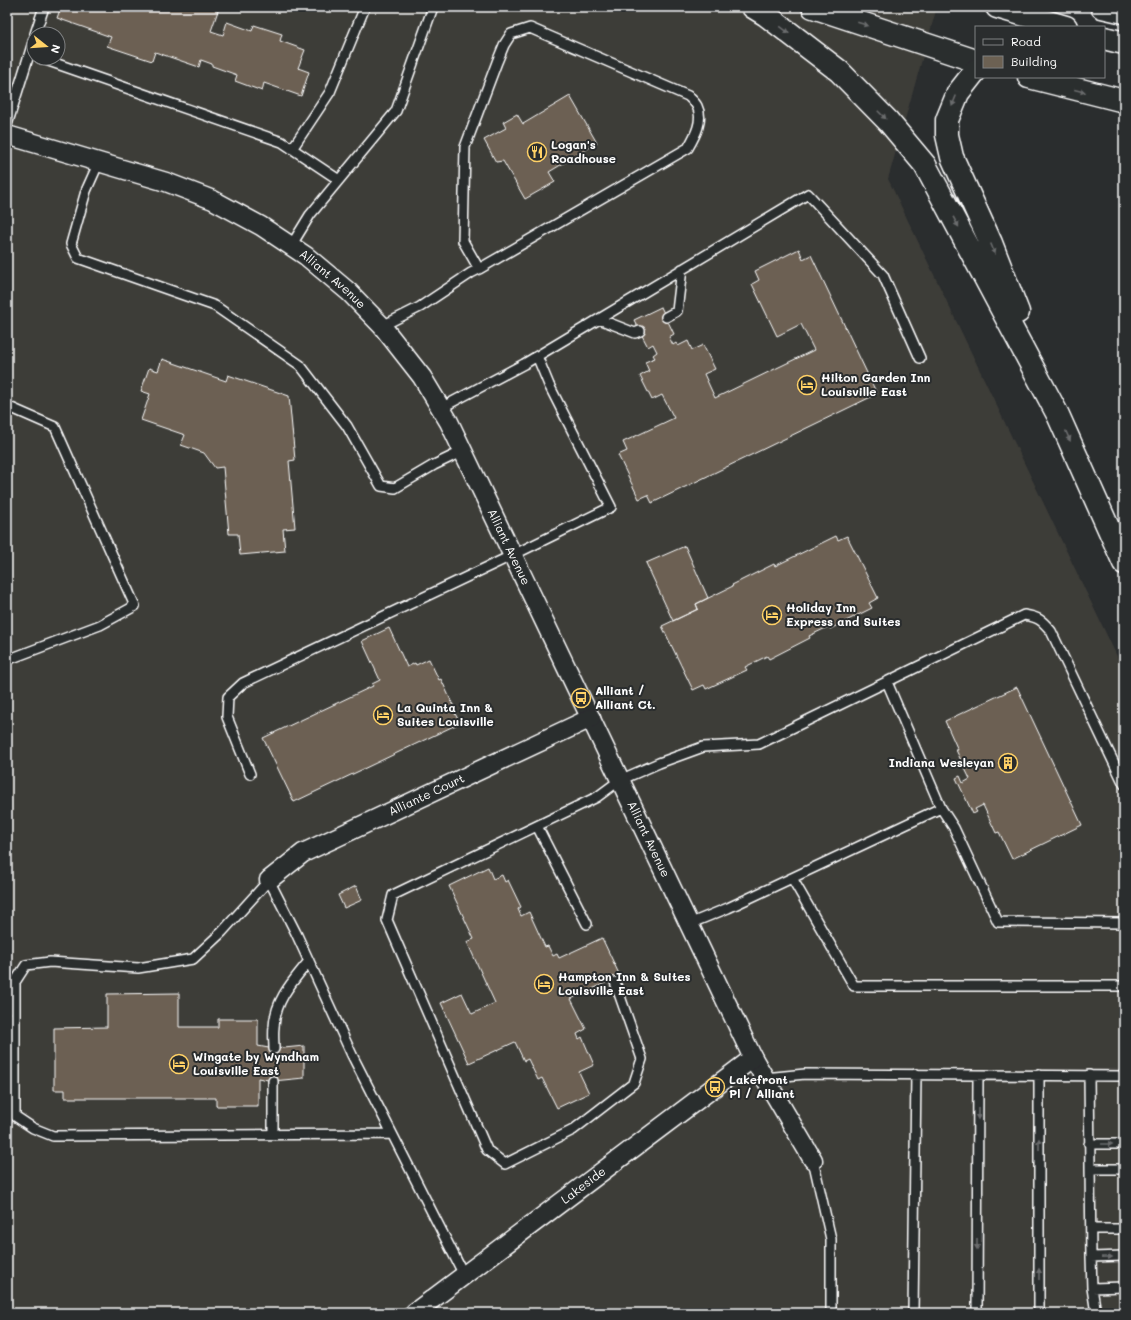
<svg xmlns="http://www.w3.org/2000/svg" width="1131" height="1320" font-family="Mali,sans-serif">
	<rect width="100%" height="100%" fill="#2a2d2e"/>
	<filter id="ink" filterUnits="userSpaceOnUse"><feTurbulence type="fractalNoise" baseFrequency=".025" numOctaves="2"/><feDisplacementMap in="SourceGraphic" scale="8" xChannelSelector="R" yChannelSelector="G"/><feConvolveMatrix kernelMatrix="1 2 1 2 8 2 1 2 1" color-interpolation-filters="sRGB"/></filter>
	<g filter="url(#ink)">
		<!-- built -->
		<path fill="#3e3d39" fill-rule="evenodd" d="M 7,7 L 937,7 L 888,179 L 1124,671 L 1124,1313 L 7,1313 ZM 34,34 L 58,34 L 58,58 L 34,58 Z"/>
		<!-- building -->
		<path fill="#6c6153" stroke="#fff" d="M 61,7 L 223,7 L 223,9 L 219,8 L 211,31 L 223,35 L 227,22 L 252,31 L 254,25 L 282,34 L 280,41 L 305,50 L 298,68 L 309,72 L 301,96 L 264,83 L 262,91 L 235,81 L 237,75 L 212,66 L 212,64 L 201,60 L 199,67 L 155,52 L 152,61 L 107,46 L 111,37 L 57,18 Z
			M 570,96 L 597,143 L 549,172 L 555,182 L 525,199 L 503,161 L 496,162 L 484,140 L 506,128 L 503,122 L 517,114 L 523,124 Z
			M 799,249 L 803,259 L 811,255 L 877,394 L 652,503 L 648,495 L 639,499 L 618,455 L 627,451 L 623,442 L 674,418 L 662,395 L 652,400 L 640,376 L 649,371 L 645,362 L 655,358 L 653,355 L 657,352 L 653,344 L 648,347 L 634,320 L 661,307 L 674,334 L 669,337 L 673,345 L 676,343 L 678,346 L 688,341 L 692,350 L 703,345 L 715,369 L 704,374 L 715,398 L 814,350 L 801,324 L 777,336 L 752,284 L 759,280 L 755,271 Z
			M 162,359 L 226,381 L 228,375 L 289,396 L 295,460 L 289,461 L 295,528 L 283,529 L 285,551 L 240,555 L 238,534 L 229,534 L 223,467 L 215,468 L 204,453 L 181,445 L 185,435 L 141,420 L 150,394 L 141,391 L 149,368 L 158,371 Z
			M 836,536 L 838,540 L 847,536 L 878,598 L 869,603 L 872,608 L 830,629 L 830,626 L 809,636 L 810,638 L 769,659 L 767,656 L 745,667 L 747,670 L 706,689 L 704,685 L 693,690 L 662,626 L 698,609 L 696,604 L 733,586 L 732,585 L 774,564 L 775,566 Z
			M 685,546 L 708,598 L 696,604 L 698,609 L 673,621 L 646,563 Z
			M 389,628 L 407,667 L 415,663 L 416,665 L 429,659 L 439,680 L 441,679 L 454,707 L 452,708 L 460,723 L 294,802 L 263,738 L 373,686 L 372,684 L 380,680 L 362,641 Z
			M 1017,687 L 1082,825 L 1012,859 L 999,832 L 996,833 L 983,805 L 975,809 L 977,812 L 973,814 L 956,778 L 960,776 L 963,783 L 970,779 L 956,750 L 958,750 L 945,721 Z
			M 488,867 L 493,879 L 502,875 L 505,882 L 508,880 L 521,907 L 518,909 L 521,916 L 529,912 L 545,947 L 548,946 L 553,956 L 557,954 L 559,958 L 602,938 L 620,976 L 571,999 L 586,1029 L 577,1034 L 579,1039 L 582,1037 L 594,1065 L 579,1072 L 589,1093 L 557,1108 L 542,1078 L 538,1080 L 528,1059 L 524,1061 L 515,1042 L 469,1063 L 441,1003 L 462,993 L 472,1014 L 495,1003 L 467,942 L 474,939 L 449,886 Z
			M 356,886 L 362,900 L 344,908 L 338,895 Z
			M 179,993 L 179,1027 L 218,1027 L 218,1019 L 258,1019 L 258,1046 L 274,1049 L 304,1046 L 304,1078 L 273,1081 L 258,1078 L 258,1106 L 216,1106 L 216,1098 L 65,1098 L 65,1090 L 54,1090 L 54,1028 L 107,1027 L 107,994 Z"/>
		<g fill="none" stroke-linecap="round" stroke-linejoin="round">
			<defs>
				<path id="service" d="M 35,34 L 44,7
					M 40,58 L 282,142 L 339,180
					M 7,125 L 34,39
					M 292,149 L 330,92 L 365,7
					M 99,162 L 86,191 L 71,244 L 78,258 L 215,306 L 300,365 L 347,426 L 381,486 L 395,488 L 434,465 L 463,451
					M 291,246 L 310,215 L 396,111 L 433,7
					M 666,317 L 677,311 L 682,269
					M 599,319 L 635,333 L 640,331
					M 382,326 L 420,307 L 471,273 L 479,269 L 688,148 C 695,136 704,120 697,106 C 695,102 691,99 688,96 L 530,28 L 511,34 L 504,45 L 497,62 L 465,147 L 463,241 L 479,269
					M 7,406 L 55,427 L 135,606 L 100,625 L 7,660
					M 441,408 L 524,364 L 808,194 L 883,275 L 920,358
					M 887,682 L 941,808
					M 250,774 L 227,717 L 228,697 L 243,683 L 513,555 L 611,507 L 549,385 L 537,356
					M 537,826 L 587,924
					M 792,878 L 854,986 L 1124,986
					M 689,924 L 728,908 L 941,808 L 954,828 L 998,922 L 1124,923
					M 615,982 L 642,1059 L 634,1083 L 573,1130 L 505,1164 L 487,1150 L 387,920 L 393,895 L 597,797 L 620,780 L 659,763 L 703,747 L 759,744 L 1024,615 C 1038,617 1042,620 1051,631 L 1124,784
					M 274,1049 C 274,1042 273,1034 274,1027 C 275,1000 293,981 309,961
					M 1039,1075 L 1039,1313
					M 1089,1075 L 1091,1257 L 1092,1288 L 1096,1313
					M 765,1078 L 805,1074 L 1124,1076
					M 391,1134 L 53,1136 L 33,1128 L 15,1116 L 15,982 L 26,965 L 50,962 L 138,968 L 193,959 L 222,932 L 269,880 L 296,933 L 352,1055 L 464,1275
					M 273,1135 L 273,1081
					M 1089,1144 L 1124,1144
					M 813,1160 L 831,1239 L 831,1313
					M 1090,1169 L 1124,1169
					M 1091,1229 L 1124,1229
					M 1091,1257 L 1124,1256
					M 1092,1288 L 1124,1287
					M 913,1313 L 916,1074
					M 977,1313 L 978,1075"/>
				<g id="minor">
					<path id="s1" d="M 7,135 L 166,182 L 213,200 L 261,226 L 306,256 L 349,292 L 382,326 L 422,377 L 449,422 L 753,1058 L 813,1160"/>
					<path id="s2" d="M 269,880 L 303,853 L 591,718"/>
					<path id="s3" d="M 414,1313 L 753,1058"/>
				</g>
				<path id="primary" d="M 813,7 L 976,61
					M 997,7 L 1066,27
					M 1104,38 L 1124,43
					M 1029,77 L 1124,101"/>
				<path id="motorway" d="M 753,7 L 766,15 L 839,71 L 888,121 L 925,165 L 1058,415 L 1124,563
					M 1102,7 L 1124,12
					M 976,70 L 958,93 L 947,120 L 947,135 L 952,157 L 991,243 L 1018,312"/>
			</defs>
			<!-- service casing -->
			<use href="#service" stroke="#fff" stroke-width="12"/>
			<!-- minor casing -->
			<use href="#minor" stroke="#fff" stroke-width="21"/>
			<!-- primary casing -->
			<use href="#primary" stroke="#fff" stroke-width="25"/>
			<!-- motorway casing -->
			<use href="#motorway" stroke="#fff" stroke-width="25"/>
			<!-- service -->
			<use href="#service" stroke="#2a2d2e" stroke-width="9"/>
			<!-- minor -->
			<use href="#minor" stroke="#2a2d2e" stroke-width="18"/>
			<!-- primary -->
			<use href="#primary" stroke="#2a2d2e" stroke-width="22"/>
			<!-- motorway -->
			<use href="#motorway" stroke="#2a2d2e" stroke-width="22"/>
		</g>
		<!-- one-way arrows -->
		<defs><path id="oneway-solid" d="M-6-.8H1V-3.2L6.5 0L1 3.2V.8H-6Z"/></defs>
		<g fill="#6a6c6d">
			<use href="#oneway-solid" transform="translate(863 24) rotate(18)"/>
			<use href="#oneway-solid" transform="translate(785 30) rotate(37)"/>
			<use href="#oneway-solid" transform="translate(1080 91) rotate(14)"/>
			<use href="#oneway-solid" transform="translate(954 101) rotate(112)"/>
			<use href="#oneway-solid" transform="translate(882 115) rotate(45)"/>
			<use href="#oneway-solid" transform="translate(956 222) rotate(61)"/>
			<use href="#oneway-solid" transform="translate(993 249) rotate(68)"/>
			<use href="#oneway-solid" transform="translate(1068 436) rotate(66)"/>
			<use href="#oneway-solid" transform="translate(978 1114) rotate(90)"/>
			<use href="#oneway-solid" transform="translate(1039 1144) rotate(-90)"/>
			<use href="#oneway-solid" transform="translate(1107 1144)"/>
			<use href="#oneway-solid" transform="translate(977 1244) rotate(90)"/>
			<use href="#oneway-solid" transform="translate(1107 1257) rotate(-1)"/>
			<use href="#oneway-solid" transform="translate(1039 1274) rotate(-90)"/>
		</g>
	</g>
	<!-- icons -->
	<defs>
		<symbol id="restaurant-ring" viewBox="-11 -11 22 22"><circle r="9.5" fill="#2a2d2e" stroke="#ffd166" stroke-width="1.5"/><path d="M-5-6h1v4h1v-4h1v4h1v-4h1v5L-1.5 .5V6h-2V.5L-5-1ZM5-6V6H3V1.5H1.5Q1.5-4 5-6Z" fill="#ffd166"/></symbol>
		<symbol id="hotel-ring" viewBox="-11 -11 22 22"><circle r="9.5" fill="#2a2d2e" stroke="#ffd166" stroke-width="1.5"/><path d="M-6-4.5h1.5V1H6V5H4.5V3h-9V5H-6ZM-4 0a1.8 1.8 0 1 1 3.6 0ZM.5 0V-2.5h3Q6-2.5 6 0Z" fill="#ffd166"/></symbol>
		<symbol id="bus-ring" viewBox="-11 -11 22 22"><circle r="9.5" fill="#2a2d2e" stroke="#ffd166" stroke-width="1.5"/><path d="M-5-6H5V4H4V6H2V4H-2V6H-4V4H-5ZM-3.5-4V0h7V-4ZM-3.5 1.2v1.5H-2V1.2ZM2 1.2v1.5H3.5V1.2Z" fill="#ffd166"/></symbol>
		<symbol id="building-ring" viewBox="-11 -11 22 22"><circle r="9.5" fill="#2a2d2e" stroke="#ffd166" stroke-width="1.5"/><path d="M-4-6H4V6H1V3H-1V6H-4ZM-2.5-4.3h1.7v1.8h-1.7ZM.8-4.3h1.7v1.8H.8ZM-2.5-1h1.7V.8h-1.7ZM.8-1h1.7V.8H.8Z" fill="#ffd166"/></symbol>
	</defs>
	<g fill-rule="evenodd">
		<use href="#restaurant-ring" x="526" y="141" width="22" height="22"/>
		<use href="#hotel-ring" x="796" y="374" width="22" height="22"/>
		<use href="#hotel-ring" x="761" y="604" width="22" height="22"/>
		<use href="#bus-ring" x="570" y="687" width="22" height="22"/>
		<use href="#hotel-ring" x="372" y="704" width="22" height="22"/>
		<use href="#building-ring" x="997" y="752" width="22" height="22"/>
		<use href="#hotel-ring" x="533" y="973" width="22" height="22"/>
		<use href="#hotel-ring" x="168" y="1053" width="22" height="22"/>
		<use href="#bus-ring" x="704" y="1076" width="22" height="22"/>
	</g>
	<g text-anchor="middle" stroke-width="4" stroke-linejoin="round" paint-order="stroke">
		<!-- poi labels -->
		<g font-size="12" font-weight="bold" fill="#fff" stroke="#2a2d2e" text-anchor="start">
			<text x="551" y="149">Logan's<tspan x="551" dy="14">Roadhouse</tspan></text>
			<text x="821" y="382">Hilton Garden Inn<tspan x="821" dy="14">Louisville East</tspan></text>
			<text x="786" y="612">Holiday Inn<tspan x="786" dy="14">Express and Suites</tspan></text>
			<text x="595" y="695">Alliant /<tspan x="595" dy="14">Alliant Ct.</tspan></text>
			<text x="397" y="712">La Quinta Inn &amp;<tspan x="397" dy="14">Suites Louisville</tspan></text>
			<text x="994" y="767" text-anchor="end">Indiana Wesleyan</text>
			<text x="558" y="981">Hampton Inn &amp; Suites<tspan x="558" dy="14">Louisville East</tspan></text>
			<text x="193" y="1061">Wingate by Wyndham<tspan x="193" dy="14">Louisville East</tspan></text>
			<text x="729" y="1084">Lakefront<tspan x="729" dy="14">Pl / Alliant</tspan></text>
		</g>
		<!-- street labels -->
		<g font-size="12" fill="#fff" stroke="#2a2d2e">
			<text dy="4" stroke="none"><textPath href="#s1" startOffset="360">Alliant Avenue</textPath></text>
			<text dy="4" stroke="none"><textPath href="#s1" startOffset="684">Alliant Avenue</textPath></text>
			<text dy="4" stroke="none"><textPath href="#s2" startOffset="180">Alliante Court</textPath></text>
			<text dy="4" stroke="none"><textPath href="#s1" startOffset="1008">Alliant Avenue</textPath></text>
			<text dy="4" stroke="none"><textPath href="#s3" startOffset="212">Lakeside</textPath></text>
		</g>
	</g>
	<!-- margin -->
	<rect width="1131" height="1320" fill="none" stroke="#2a2d2e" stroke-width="24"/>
	<rect x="12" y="12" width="1107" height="1296" fill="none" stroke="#fff" stroke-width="1.5" filter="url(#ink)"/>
	<!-- legend -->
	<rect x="975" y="26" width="130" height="52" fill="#2a2d2e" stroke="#7f8182"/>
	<rect x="983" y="39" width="20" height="6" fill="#2a2d2e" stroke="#7f8182"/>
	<text x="1011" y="46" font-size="12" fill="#ffffff">Road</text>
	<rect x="983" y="56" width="20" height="12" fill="#6c6153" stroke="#7f8182"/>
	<text x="1011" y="66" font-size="12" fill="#ffffff">Building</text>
	<!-- north arrow -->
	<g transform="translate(46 46) rotate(107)"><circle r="19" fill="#2a2d2e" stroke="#7f8182"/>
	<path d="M0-3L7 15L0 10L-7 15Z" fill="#ffd166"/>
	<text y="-6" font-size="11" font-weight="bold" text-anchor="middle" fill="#ffffff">N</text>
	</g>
</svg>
